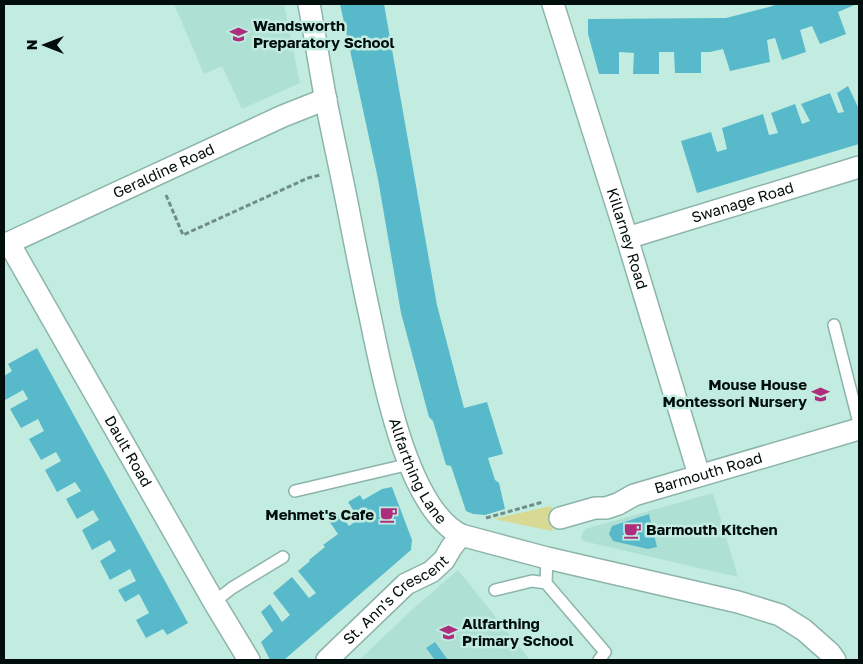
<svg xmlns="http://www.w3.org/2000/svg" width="863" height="664" font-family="'Golos Text',sans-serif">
	<rect width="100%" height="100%" fill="#c3ece1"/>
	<!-- built -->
	<path fill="#aee0d3" d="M 174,4 L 284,4 L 300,83 L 242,109 L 222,66 L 204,74 Z
		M 713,493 L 738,577 L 583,541 L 581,537 L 585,529 Z
		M 458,570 L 530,660 L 359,660 L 415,607 Z"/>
	<!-- garden -->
	<path fill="#d8d993" d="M 551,506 L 556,520 L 552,531 L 494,519 Z"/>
	<!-- building -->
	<path fill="#58b9ca" d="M 340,4 L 384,4 L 437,305 L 464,408 L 487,402 L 503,454 L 488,458 L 495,480 L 499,483 L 505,509 L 485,515 L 473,514 L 466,511 L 451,466 L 446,465 L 433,421 L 429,417 L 401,313 L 378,179 Z
		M 778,4 L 857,4 L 838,12 L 846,34 L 820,44 L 812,26 L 800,30 L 806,52 L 782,60 L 775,38 L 767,40 L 770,62 L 730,71 L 723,49 L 710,52 L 701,52 L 701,73 L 675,73 L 674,52 L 659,52 L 659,74 L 633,74 L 634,53 L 619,52 L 619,74 L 599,74 L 588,34 L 588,19 L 726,18 L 769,7 Z
		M 848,86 L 859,109 L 859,144 L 697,193 L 681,141 L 711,132 L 717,152 L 727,149 L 722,128 L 763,114 L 769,135 L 778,133 L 771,113 L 795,104 L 802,124 L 810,121 L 801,104 L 830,93 L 838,113 L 844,112 L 837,93 Z
		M 37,348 L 188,623 L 167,635 L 163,629 L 146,638 L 136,620 L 149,613 L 139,594 L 125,602 L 118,590 L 136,581 L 130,569 L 110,580 L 100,561 L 116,551 L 110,540 L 92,550 L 82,530 L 99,520 L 93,510 L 77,519 L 66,499 L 81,491 L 75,482 L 57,492 L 45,470 L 61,461 L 56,452 L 41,460 L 29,439 L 44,431 L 38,419 L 21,428 L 10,409 L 28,399 L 23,390 L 5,400 L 4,398 L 4,376 L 12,371 L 8,364 Z
		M 392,487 L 412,540 L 411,550 L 284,660 L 270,660 L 261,642 L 273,631 L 261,612 L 270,604 L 282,622 L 290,615 L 273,593 L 292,577 L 309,598 L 316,593 L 298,571 L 310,561 L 309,560 L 325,547 L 323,545 L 338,534 L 329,521 L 340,514 L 349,526 L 359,519 L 348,502 L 360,495 L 363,500 L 382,489 Z
		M 649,514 L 657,547 L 648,549 L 613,541 L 609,534 L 612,526 Z
		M 435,642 L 445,656 L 448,660 L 435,660 L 426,648 Z"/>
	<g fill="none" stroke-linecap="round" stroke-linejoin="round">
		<defs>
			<path id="service" d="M 834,325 L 859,423
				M 295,491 L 410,464
				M 547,558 L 546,583 L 605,652 L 599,660
				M 495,590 L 532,581 L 546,583
				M 214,602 L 232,588 L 283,557"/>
			<g id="minor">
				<path id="s1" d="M 309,4 C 315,36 320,69 326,101 C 333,137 341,172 348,208 C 355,244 362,280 370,316 C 382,373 406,507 461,535 L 547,558 L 738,602 L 780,615 L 804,630 L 830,653 L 835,660"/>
				<path id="s2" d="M 553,4 L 627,238 L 699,475"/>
				<path id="s3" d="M 627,238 L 859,167"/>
				<path id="s4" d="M 9,243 L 214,602 L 249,660"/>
				<path id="s5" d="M 4,245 L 283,116 L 326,99"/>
				<path id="s6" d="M 560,518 L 595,508 L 606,508 L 618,504 L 634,495 L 859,429"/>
				<path id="s7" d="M 327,660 L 406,584 L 431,572 L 444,560 L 451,548 L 461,535"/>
			</g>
		</defs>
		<!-- service casing -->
		<use href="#service" stroke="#8db4aa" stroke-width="14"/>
		<!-- minor casing -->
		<use href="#minor" stroke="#8db4aa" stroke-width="24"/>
		<!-- path -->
		<path stroke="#718e86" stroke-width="3" stroke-dasharray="5 2.5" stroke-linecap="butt" d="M 166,195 L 183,235 L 308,178 L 320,175
			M 486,518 L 543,502"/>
		<!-- service -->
		<use href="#service" stroke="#fff" stroke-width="11"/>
		<!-- minor -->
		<use href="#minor" stroke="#fff" stroke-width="21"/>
	</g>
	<!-- icons -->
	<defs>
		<symbol id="school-bare" viewBox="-9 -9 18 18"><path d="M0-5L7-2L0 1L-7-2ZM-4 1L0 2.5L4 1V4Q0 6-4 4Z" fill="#ad2e7d" stroke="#c3ece1" stroke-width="2.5" paint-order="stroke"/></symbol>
		<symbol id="cafe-bare" viewBox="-9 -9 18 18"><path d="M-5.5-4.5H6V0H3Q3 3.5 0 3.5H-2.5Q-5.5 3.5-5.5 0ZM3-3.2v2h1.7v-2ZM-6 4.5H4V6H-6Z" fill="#ad2e7d" stroke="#c3ece1" stroke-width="2.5" paint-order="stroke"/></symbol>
	</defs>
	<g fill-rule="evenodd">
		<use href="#school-bare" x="226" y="22" width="25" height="25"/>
		<use href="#school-bare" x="808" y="382" width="25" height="25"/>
		<use href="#cafe-bare" x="376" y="502" width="25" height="25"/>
		<use href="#cafe-bare" x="620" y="518" width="25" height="25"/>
		<use href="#school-bare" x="436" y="620" width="25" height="25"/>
	</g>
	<g text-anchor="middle" stroke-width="5" stroke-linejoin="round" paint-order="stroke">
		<!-- poi labels -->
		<g font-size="15" font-weight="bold" fill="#020e0b" stroke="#c3ece1" text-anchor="start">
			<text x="253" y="31">Wandsworth<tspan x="253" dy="17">Preparatory School</tspan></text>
			<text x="807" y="390" text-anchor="end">Mouse House<tspan x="807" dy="17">Montessori Nursery</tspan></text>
			<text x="374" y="520" text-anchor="end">Mehmet's Cafe</text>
			<text x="646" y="535">Barmouth Kitchen</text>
			<text x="462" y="629">Allfarthing<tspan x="462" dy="17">Primary School</tspan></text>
		</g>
		<!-- street labels -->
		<g font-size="15" fill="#020e0b" stroke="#c3ece1">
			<text dy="5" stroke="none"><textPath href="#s5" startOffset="176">Geraldine Road</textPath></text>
			<text dy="5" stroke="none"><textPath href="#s3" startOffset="121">Swanage Road</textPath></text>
			<text dy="5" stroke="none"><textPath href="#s2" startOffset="246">Killarney Road</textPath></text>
			<text dy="5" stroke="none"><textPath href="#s4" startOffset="240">Dault Road</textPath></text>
			<text dy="5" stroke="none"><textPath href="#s1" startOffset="481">Allfarthing Lane</textPath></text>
			<text dy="5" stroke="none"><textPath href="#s6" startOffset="156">Barmouth Road</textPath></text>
			<text dy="5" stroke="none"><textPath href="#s7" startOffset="92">St. Ann's Crescent</textPath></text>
		</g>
	</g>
	<!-- border -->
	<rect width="863" height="664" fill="none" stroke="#020e0b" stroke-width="10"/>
	<!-- north arrow -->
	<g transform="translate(45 45) rotate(270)" stroke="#c3ece1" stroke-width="4" paint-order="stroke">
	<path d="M0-4L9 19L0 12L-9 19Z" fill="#020e0b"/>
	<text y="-8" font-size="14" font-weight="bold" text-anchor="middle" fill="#020e0b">N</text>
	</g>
</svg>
